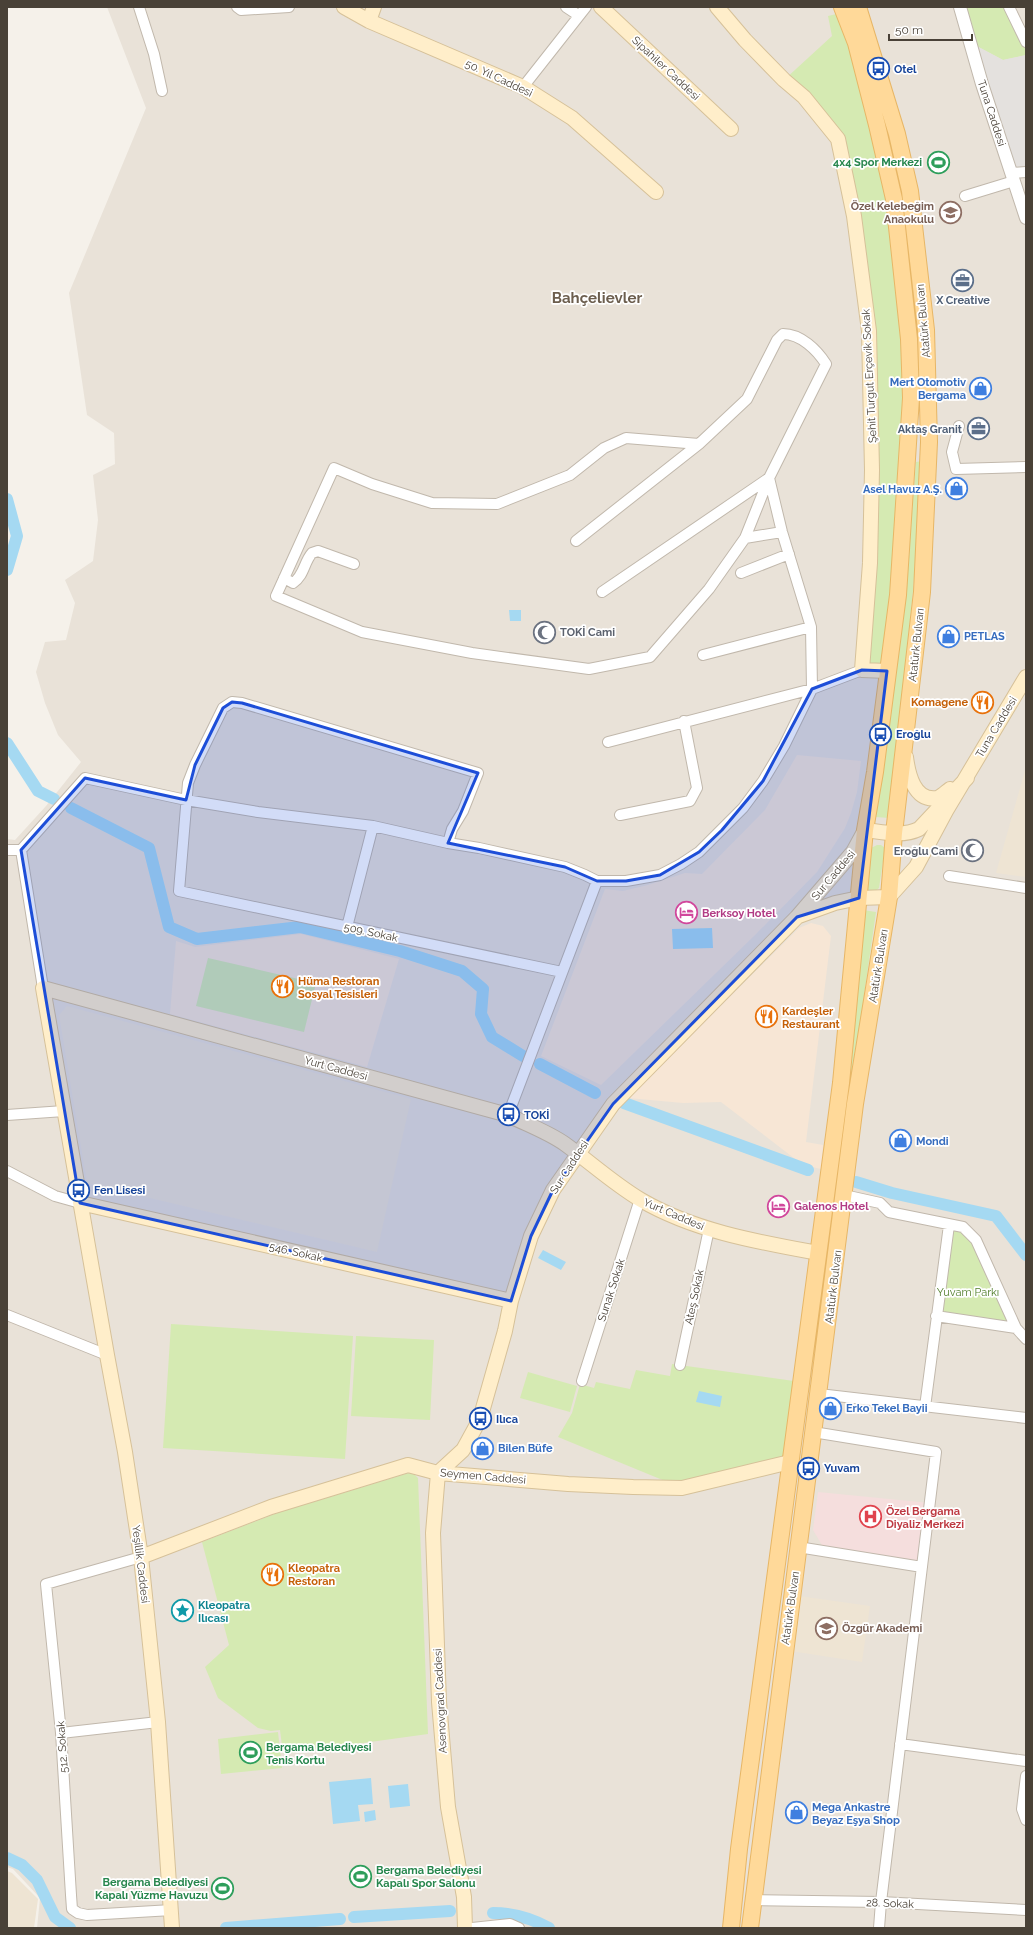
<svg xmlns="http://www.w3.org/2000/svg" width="1033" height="1935" font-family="Raleway,sans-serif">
	<rect width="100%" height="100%" fill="#f5f1ea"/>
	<!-- residential -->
	<path fill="#e9e2d8" d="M 107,7 L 1026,7 L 1026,1928 L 37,1928 L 40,1898 L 13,1869 L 7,1867 L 7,839 L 15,840 L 46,806 L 81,762 L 58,735 L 45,703 L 36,672 L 45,642 L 66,640 L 75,603 L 65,580 L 93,561 L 98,520 L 93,475 L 115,464 L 114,433 L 87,415 L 69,293 L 146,108 Z"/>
	<!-- commercial -->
	<path fill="#f7e6d5" d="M 797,755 L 861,761 L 857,792 L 851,813 L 845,828 L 817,872 L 755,935 L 601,1085 L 541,1056 L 605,889 L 623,891 L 648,885 L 685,873 L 702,874 L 765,810 Z
		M 811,923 L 823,926 L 831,936 L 806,1142 L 823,1145 L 821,1169 L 803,1165 L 721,1102 L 683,1103 L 628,1098 L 799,928 Z
		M 301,934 L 399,959 L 367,1067 L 170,1014 L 176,941 L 195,947 Z"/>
	<!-- education -->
	<path fill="#eee4d3" d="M 1026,767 L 1026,877 L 996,873 Z
		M 67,1006 L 411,1099 L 377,1252 L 87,1183 L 59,1015 Z
		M 792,1595 L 870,1606 L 862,1662 L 784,1650 Z
		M 7,1871 L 12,1873 L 38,1899 L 34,1928 L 7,1928 Z"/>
	<!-- medical -->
	<path fill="#f5dedd" d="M 818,1492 L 930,1503 L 922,1567 L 826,1552 L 813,1530 Z"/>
	<!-- green -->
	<path fill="#d5eab2" d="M 960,7 L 1009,7 L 1026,42 L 1026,55 L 1003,60 L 971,43 Z
		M 845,12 L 877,124 L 909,339 L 887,671 L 862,670 L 869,331 L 838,139 L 784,80 L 832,36 L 828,16 Z
		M 922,461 L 913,591 L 889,818 L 876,817 L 904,615 L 916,462 Z
		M 877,845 L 881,845 L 885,848 L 879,888 L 875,891 L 868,890 L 865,885 L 871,848 Z
		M 863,910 L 876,912 L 850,1093 L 844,1093 Z
		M 208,958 L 316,983 L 304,1032 L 196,1006 Z
		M 949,1225 L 976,1240 L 1016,1328 L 936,1316 Z
		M 171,1324 L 353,1336 L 345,1459 L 163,1448 Z
		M 356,1336 L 434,1340 L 430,1420 L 351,1416 Z
		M 672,1364 L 801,1382 L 790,1462 L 682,1488 L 558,1437 L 572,1413 L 580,1384 L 594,1388 L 596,1382 L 630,1389 L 636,1370 L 670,1376 Z
		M 528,1372 L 577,1386 L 570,1412 L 520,1398 Z
		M 412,1472 L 418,1478 L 428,1734 L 283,1754 L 280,1730 L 271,1731 L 258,1728 L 218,1698 L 205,1667 L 229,1645 L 202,1542 L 277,1513 Z
		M 278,1732 L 282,1768 L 221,1774 L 218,1739 Z"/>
	<!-- parking -->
	<path fill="#e4e1de" d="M 971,43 L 1003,60 L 1026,55 L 1026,172 L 1012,173 Z"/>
	<!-- water -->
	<path fill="#a5d9f2" d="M 509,610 L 521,610 L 521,621 L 510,621 Z
		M 712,928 L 713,948 L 673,949 L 672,929 Z
		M 543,1250 L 566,1262 L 561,1270 L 538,1258 Z
		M 699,1391 L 722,1396 L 720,1407 L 696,1402 Z
		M 371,1778 L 373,1804 L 358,1805 L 360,1821 L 333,1824 L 329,1782 Z
		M 408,1784 L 410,1806 L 390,1808 L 388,1786 Z
		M 375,1810 L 376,1820 L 365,1822 L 364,1812 Z"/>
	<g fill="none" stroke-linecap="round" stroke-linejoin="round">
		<!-- canal -->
		<path stroke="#a5d9f2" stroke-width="12" d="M 7,499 L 17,536 L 7,570
			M 7,743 L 38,791 L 54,799
			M 71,808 L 149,848 L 169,927 L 197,939 L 300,927 L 400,951 L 462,971 L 483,989 L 481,1014 L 492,1037 L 523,1056
			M 540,1064 L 595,1093
			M 624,1103 L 808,1170
			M 856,1182 L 892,1193 L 996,1216 L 1026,1255
			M 7,1858 L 22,1865 L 37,1880 L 55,1917 L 70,1928
			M 493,1913 C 513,1913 531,1918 549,1928
			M 354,1917 L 450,1911
			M 226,1928 L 340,1919"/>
		<defs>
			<path id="minor" d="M 139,7 L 154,54 L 162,91
				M 237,7 L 241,10 L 289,7
				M 566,7 L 578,15
				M 1009,7 L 1026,42
				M 523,87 L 586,7
				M 1012,173 L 1026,172
				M 965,196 L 1014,181
				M 959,426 L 952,452 L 956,469 L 1026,467
				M 745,538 L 782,532
				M 576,541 L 699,444 L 747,399 L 777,340 L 783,334 C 801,334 817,350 826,364 L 769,478 L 745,538 L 709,589 L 650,657 L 589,669 L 472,653 L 362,632 L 276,596 L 334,468 L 372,484 L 432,503 L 497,504 L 570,475 L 604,448 L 626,438 L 699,444
				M 741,573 L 789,554
				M 284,578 L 293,583 C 304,576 304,562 312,553 L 318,551 L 354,564
				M 602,592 L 769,478
				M 703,655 L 811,627
				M 608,742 L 812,689 L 862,670
				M 620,815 L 690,801 L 697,788 L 684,721
				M 7,850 L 21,850 L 85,778 L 186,800 L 258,812 L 373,826 L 448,843
				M 21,850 L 43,988
				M 949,876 L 1026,888
				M 347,927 L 373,826
				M 562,972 L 179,891 L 188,783 L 195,765 L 223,708 L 232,702 L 242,703 L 478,773 L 463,811 L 452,829 L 448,843 L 479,848 L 565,867 L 585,875 L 597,881 L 626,881 L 660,875 L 681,864 L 699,852 L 743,808 L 763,781 L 784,746 L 812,689 L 811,627 L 782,532 L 769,478
				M 7,1115 L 64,1111
				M 508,1115 L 597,881
				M 7,1171 L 55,1196 L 80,1203
				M 844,1195 L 880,1203 L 889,1212 L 963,1227 L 976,1240 L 1016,1328 L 1026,1339
				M 7,1315 L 107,1355
				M 936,1316 L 1016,1328
				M 680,1365 L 709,1229
				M 582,1381 L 640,1199
				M 819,1394 L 1026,1418
				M 925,1407 L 949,1225
				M 813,1432 L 936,1452 L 881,1902 L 879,1928
				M 798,1547 L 922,1567
				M 141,1557 L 46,1584 L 61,1733 L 71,1895 L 72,1909 L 78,1913 L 87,1915 L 172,1910
				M 61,1733 L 158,1722
				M 900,1744 L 1026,1761
				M 1026,1776 L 1022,1809 L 1026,1820
				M 753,1900 L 881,1902 L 1026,1910
				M 472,1928 L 510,1924 L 519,1928"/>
			<path id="tertiary" d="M 960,7 L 982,84 L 1026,218"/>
			<path id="secondary" d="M 344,7 L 369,21 L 523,87 L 572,118 L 656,192
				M 601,7 L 731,129
				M 717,7 L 745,40 L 784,80 L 804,97 L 838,139 L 854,216 L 869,331 L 872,470 L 870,563 L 862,670 L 887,671
				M 369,21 L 374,7
				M 906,757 C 908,773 914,802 937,798 C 941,797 946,792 950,789
				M 799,916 L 835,903 L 859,898 L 889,897 L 916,867 L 946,811 L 1026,677
				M 80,1203 L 511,1301
				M 438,1473 L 463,1450 L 480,1419 L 505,1331 L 511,1301 L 531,1236 L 553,1190 L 613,1104 L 797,917 L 853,852 L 865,830 C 883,832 903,837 919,829 L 967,778
				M 438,1473 L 433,1533 L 439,1702 L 448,1807 L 464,1897 L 465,1928
				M 141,1557 L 271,1507 L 408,1465 L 438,1473 L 568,1484 L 633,1487 L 682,1488 L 790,1462
				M 172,1928 L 158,1722 L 141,1557 L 125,1452 L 107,1355 L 43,988 L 508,1115 C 526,1124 548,1132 565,1144 C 590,1162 614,1184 641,1200 C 694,1231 758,1242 818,1253"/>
			<path id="primary" d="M 731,1928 L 739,1849 L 841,1083 L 865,830 L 875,772 L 898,595 L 911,398 L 909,339 L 894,199 L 877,125 L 856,43 L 842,7
				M 750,1928 L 855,1104 L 889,897 L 894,833 L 922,592 L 929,442 L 926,330 L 910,191 L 897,134 L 858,7"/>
		</defs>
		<!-- minor casing -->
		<use href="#minor" stroke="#c1b8ac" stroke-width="12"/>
		<!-- tertiary casing -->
		<use href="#tertiary" stroke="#c1b8ac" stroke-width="14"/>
		<!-- secondary casing -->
		<use href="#secondary" stroke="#d6c199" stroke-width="16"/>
		<!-- primary casing -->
		<use href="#primary" stroke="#e7b666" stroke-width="18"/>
		<!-- minor -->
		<use href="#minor" stroke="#fff" stroke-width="10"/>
		<!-- tertiary -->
		<use href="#tertiary" stroke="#fff" stroke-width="12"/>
		<!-- secondary -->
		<use href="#secondary" stroke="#ffeeca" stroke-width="14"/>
		<!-- primary -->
		<use href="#primary" stroke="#ffd999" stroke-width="16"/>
	</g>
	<!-- marked area -->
	<path fill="#1d4ed8" fill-opacity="0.2" stroke="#1d4ed8" stroke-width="3" stroke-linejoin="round" d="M 862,670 L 887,671 L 859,898 L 797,917 L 613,1104 L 553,1190 L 531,1236 L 511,1301 L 80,1203 L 21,850 L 85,778 L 186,800 L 195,765 L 223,708 L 232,702 L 242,703 L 478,773 L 448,843 L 565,867 L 597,881 L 626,881 L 660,875 L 699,852 L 722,830 L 763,781 L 812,689 Z"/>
	<!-- icons -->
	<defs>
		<symbol id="bus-ring" viewBox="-11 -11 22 22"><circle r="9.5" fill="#fff" stroke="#1a4fb4" stroke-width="1.5"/><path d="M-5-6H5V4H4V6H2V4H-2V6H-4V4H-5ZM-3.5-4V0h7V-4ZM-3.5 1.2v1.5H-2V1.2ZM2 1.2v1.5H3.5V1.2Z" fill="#1a4fb4"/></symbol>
		<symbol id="stadium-ring" viewBox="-11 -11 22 22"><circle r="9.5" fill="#fff" stroke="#2e9e5b" stroke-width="1.5"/><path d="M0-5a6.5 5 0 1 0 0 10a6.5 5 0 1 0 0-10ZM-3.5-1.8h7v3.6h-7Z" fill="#2e9e5b"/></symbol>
		<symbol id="school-ring" viewBox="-11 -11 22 22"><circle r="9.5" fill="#fff" stroke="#8d6e63" stroke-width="1.5"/><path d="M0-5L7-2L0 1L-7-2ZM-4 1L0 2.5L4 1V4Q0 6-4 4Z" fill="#8d6e63"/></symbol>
		<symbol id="office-ring" viewBox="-11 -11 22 22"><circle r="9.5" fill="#fff" stroke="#5c6f8a" stroke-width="1.5"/><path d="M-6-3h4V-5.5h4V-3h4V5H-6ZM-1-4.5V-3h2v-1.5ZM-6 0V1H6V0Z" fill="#5c6f8a"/></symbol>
		<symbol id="shop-ring" viewBox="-11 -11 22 22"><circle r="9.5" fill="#fff" stroke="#3f7fe0" stroke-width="1.5"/><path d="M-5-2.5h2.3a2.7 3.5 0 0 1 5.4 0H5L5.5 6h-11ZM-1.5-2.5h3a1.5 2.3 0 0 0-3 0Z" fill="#3f7fe0"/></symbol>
		<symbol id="mosque-ring" viewBox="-11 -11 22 22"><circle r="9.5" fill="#fff" stroke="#6b7280" stroke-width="1.5"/><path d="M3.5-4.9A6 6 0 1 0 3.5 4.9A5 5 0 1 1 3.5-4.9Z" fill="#6b7280"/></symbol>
		<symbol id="restaurant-ring" viewBox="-11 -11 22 22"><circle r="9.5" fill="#fff" stroke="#e8710a" stroke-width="1.5"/><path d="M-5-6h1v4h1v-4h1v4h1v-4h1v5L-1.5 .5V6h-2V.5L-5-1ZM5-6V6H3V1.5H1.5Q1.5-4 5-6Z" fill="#e8710a"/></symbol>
		<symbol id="hotel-ring" viewBox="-11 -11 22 22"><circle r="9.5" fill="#fff" stroke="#d1479c" stroke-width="1.5"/><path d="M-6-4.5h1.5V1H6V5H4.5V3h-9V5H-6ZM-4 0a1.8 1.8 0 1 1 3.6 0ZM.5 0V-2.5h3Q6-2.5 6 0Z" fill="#d1479c"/></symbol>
		<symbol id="hospital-ring" viewBox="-11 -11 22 22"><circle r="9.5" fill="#fff" stroke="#e0444e" stroke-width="1.5"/><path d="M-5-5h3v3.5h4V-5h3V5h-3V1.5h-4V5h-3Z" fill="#e0444e"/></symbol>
		<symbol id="sight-ring" viewBox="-11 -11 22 22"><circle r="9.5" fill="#fff" stroke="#0f9aa8" stroke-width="1.5"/><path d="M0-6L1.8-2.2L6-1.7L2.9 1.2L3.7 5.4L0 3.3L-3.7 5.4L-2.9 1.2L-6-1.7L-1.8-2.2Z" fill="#0f9aa8"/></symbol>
	</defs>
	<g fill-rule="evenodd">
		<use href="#bus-ring" x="866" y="56" width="25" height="25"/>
		<use href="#stadium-ring" x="926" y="150" width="25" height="25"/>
		<use href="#school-ring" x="938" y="200" width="25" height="25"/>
		<use href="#office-ring" x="950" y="268" width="25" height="25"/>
		<use href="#shop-ring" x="968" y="376" width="25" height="25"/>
		<use href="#office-ring" x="966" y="416" width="25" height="25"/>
		<use href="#shop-ring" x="944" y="476" width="25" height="25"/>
		<use href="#mosque-ring" x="532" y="620" width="25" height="25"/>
		<use href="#shop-ring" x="936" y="624" width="25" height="25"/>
		<use href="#restaurant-ring" x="970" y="690" width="25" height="25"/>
		<use href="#bus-ring" x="868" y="722" width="25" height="25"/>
		<use href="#mosque-ring" x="960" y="838" width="25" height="25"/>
		<use href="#hotel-ring" x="674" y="900" width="25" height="25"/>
		<use href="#restaurant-ring" x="270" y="974" width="25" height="25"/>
		<use href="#restaurant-ring" x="754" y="1004" width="25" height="25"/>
		<use href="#bus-ring" x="496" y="1102" width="25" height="25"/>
		<use href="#shop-ring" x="888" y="1128" width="25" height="25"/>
		<use href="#bus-ring" x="66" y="1178" width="25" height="25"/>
		<use href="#hotel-ring" x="766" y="1194" width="25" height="25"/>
		<use href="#shop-ring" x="818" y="1396" width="25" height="25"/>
		<use href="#bus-ring" x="468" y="1406" width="25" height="25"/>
		<use href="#shop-ring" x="470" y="1436" width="25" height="25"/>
		<use href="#bus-ring" x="796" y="1456" width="25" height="25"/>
		<use href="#hospital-ring" x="858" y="1504" width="25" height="25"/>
		<use href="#restaurant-ring" x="260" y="1562" width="25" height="25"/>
		<use href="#sight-ring" x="170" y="1598" width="25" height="25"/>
		<use href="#school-ring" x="814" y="1616" width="25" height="25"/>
		<use href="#stadium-ring" x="238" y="1740" width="25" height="25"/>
		<use href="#shop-ring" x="784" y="1800" width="25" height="25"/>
		<use href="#stadium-ring" x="348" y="1864" width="25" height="25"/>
		<use href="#stadium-ring" x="210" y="1876" width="25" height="25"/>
	</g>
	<g text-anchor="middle" stroke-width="3.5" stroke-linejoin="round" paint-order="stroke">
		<!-- street labels -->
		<g font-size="11" fill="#494137" stroke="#fff">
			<text transform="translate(666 68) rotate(43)" y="4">Sipahiler Caddesi</text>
			<text transform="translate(499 78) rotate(25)" y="4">50. Yıl Caddesi</text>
			<text transform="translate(992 113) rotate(72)" y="4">Tuna Caddesi</text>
			<text transform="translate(923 321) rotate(-95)" y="4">Atatürk Bulvarı</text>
			<text transform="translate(869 376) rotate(-93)" y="4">Şehit Turgut Erçevik Sokak</text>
			<text transform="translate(916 645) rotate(-84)" y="4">Atatürk Bulvarı</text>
			<text transform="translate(996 727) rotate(-59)" y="4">Tuna Caddesi</text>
			<text transform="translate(833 875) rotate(-50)" y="4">Sur Caddesi</text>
			<text transform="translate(371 932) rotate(12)" y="4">509. Sokak</text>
			<text transform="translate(878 966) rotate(-81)" y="4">Atatürk Bulvarı</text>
			<text transform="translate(336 1068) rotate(15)" y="4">Yurt Caddesi</text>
			<text transform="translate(569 1167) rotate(-57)" y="4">Sur Caddesi</text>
			<text transform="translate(674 1214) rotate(23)" y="4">Yurt Caddesi</text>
			<text transform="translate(296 1252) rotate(13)" y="4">546. Sokak</text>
			<text transform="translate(833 1287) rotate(-83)" y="4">Atatürk Bulvarı</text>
			<text transform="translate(611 1290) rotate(-72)" y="4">Sunak Sokak</text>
			<text transform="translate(694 1297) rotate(-78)" y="4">Ateş Sokak</text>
			<text transform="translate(483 1476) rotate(5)" y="4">Seymen Caddesi</text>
			<text transform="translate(141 1564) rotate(83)" y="4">Yeşillik Caddesi</text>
			<text transform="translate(790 1608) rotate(-82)" y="4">Atatürk Bulvarı</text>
			<text transform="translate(440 1701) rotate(-93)" y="4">Asenovgrad Caddesi</text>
			<text transform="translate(62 1747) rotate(-94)" y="4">512. Sokak</text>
			<text transform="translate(890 1903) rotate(2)" y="4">28. Sokak</text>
		</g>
		<!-- transit labels -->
		<g font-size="11" font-weight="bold" fill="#164399" stroke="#fff" text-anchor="start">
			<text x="894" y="73">Otel</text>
			<text x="896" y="738">Eroğlu</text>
			<text x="524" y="1119">TOKİ</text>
			<text x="94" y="1194">Fen Lisesi</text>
			<text x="496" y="1423">Ilıca</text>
			<text x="824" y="1472">Yuvam</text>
		</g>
		<!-- leisure labels -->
		<g font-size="11" font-weight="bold" fill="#27864d" stroke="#fff" text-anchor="end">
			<text x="922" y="166">4x4 Spor Merkezi</text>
			<text x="266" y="1751" text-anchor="start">Bergama Belediyesi<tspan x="266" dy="13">Tenis Kortu</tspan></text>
			<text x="376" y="1874" text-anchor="start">Bergama Belediyesi<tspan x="376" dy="13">Kapalı Spor Salonu</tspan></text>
			<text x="208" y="1886">Bergama Belediyesi<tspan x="208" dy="13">Kapalı Yüzme Havuzu</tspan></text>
		</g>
		<!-- education labels -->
		<g font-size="11" font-weight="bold" fill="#785e54" stroke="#fff" text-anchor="end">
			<text x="934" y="210">Özel Kelebeğim<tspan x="934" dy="13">Anaokulu</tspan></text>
			<text x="842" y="1632" text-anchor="start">Özgür Akademi</text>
		</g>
		<!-- service labels -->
		<g font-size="11" font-weight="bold" fill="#4e5e75" stroke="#fff">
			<text x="963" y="304">X Creative</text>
			<text x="962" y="433" text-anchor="end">Aktaş Granit</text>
		</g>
		<!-- shop labels -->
		<g font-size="11" font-weight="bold" fill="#366cbe" stroke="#fff" text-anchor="start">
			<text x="966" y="386" text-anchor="end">Mert Otomotiv<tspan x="966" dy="13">Bergama</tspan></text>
			<text x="942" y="493" text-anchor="end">Asel Havuz A.Ş.</text>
			<text x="964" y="640">PETLAS</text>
			<text x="916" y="1145">Mondi</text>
			<text x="846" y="1412">Erko Tekel Bayii</text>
			<text x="498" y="1452">Bilen Büfe</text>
			<text x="812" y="1811">Mega Ankastre<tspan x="812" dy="13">Beyaz Eşya Shop</tspan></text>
		</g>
		<!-- worship labels -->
		<g font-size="11" font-weight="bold" fill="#5b616d" stroke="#fff" text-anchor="start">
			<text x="560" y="636">TOKİ Cami</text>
			<text x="958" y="855" text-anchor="end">Eroğlu Cami</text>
		</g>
		<!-- food labels -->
		<g font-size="11" font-weight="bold" fill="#c56008" stroke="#fff" text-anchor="start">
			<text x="968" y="706" text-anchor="end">Komagene</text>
			<text x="298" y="985">Hüma Restoran<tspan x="298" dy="13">Sosyal Tesisleri</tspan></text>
			<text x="782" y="1015">Kardeşler<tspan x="782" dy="13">Restaurant</tspan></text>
			<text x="288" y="1572">Kleopatra<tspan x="288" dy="13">Restoran</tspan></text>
		</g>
		<!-- hotel labels -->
		<g font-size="11" font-weight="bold" fill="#b23c85" stroke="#fff" text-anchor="start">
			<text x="702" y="917">Berksoy Hotel</text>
			<text x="794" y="1210">Galenos Hotel</text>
		</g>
		<!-- park labels -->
		<g font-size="11" fill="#4f7d28" stroke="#fff">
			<text x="968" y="1296">Yuvam Parkı</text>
		</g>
		<!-- health labels -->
		<g font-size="11" font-weight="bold" fill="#be3a42" stroke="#fff" text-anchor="start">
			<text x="886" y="1515">Özel Bergama<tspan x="886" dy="13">Diyaliz Merkezi</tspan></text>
		</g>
		<!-- culture labels -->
		<g font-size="11" font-weight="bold" fill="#0d838f" stroke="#fff" text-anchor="start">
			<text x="198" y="1609">Kleopatra<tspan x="198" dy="13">Ilıcası</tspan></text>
		</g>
		<!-- district labels -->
		<g font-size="15" font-weight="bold" fill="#6c5e4e" stroke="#fff">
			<text x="597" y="303">Bahçelievler</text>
		</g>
	</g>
	<!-- border -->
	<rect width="1033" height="1935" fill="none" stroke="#494137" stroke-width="16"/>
	<!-- scale -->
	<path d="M889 34v6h83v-6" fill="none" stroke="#494137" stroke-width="2"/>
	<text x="895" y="34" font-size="12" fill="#494137" stroke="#ffffff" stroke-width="3" paint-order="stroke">50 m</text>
</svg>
